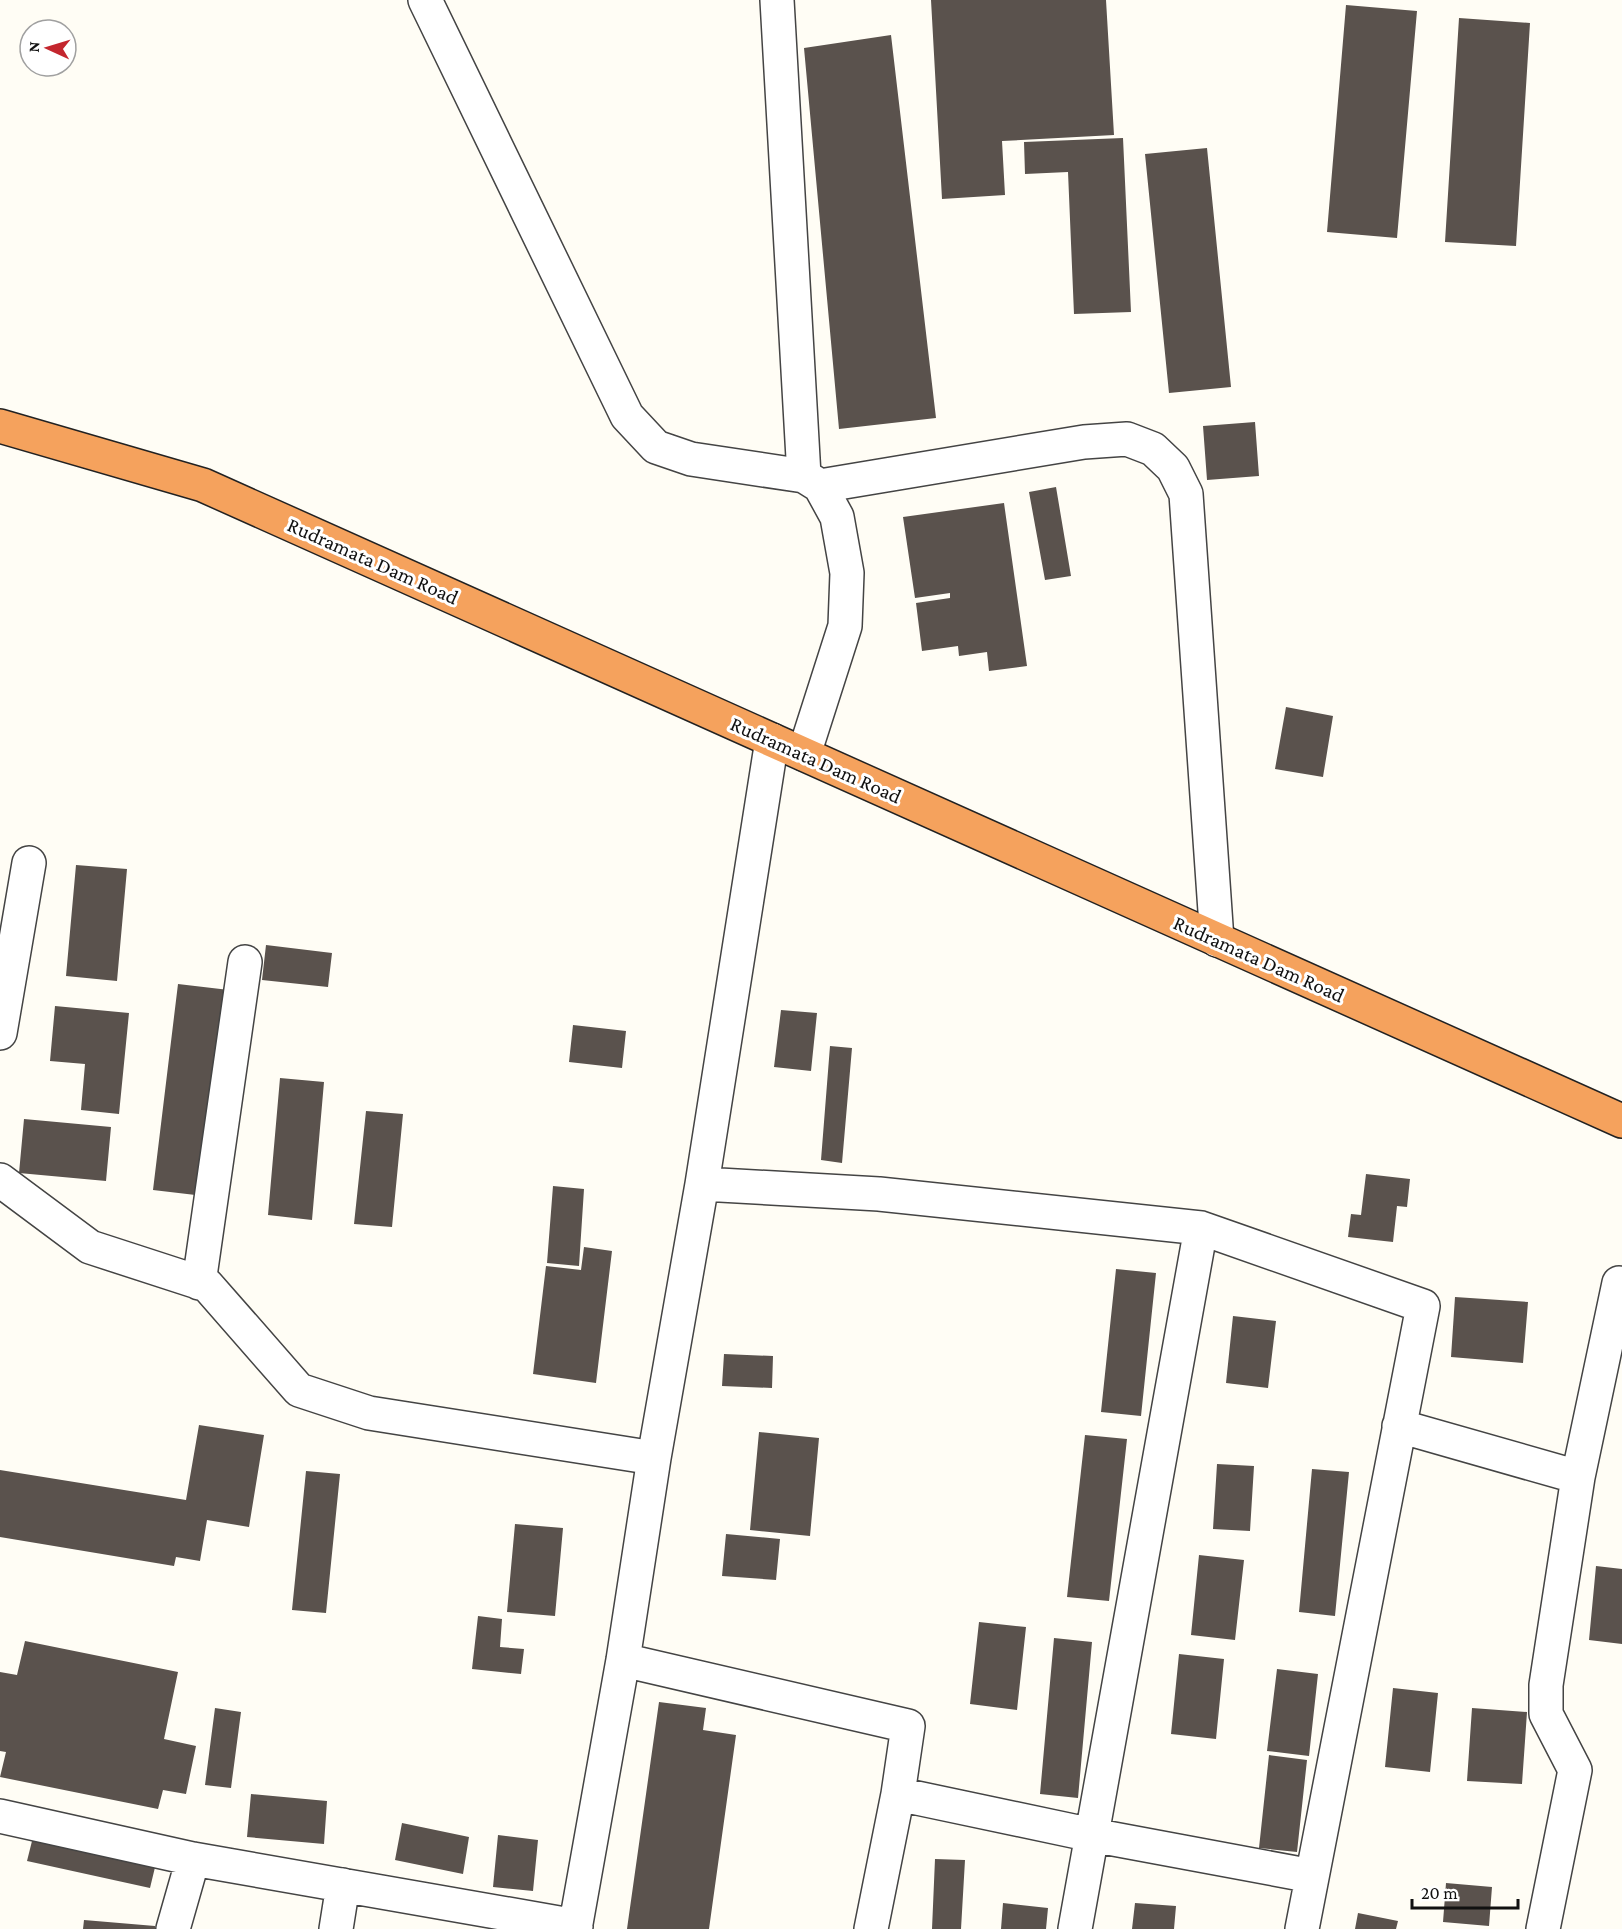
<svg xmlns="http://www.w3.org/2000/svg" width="1622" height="1929" font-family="'Crimson Pro',serif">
	<rect width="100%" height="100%" fill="#fffdf5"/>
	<!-- building -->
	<path fill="#5a524d" d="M 931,0 L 1106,0 L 1114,135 L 1002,141 L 1005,195 L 942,199 Z
		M 1346,5 L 1417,11 L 1397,238 L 1327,232 Z
		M 1459,18 L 1530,23 L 1516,246 L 1445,242 Z
		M 891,35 L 936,418 L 839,429 L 804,48 Z
		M 1123,138 L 1131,312 L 1074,314 L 1068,172 L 1025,174 L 1024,142 Z
		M 1207,148 L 1231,387 L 1169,393 L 1145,154 Z
		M 1255,422 L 1259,476 L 1207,480 L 1203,426 Z
		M 1056,487 L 1071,576 L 1045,580 L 1029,492 Z
		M 1004,503 L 1027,666 L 989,671 L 987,652 L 959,656 L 958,646 L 922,651 L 916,603 L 950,598 L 950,593 L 915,598 L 903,517 Z
		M 1286,707 L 1333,716 L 1323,777 L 1275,769 Z
		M 76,865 L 127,869 L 117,981 L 66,976 Z
		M 266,945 L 332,953 L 328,987 L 262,980 Z
		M 178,984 L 229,990 L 204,1196 L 153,1190 Z
		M 55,1006 L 129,1013 L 119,1114 L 81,1110 L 85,1064 L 50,1061 Z
		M 781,1010 L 817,1013 L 811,1071 L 774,1067 Z
		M 573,1025 L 626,1031 L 622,1068 L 569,1062 Z
		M 830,1046 L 852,1048 L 842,1163 L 821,1160 Z
		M 280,1078 L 324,1082 L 312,1220 L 268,1215 Z
		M 366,1111 L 403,1114 L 392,1227 L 354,1224 Z
		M 24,1119 L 111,1127 L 106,1181 L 19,1173 Z
		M 1366,1174 L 1410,1179 L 1407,1207 L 1397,1206 L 1393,1242 L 1348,1237 L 1351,1214 L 1361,1215 Z
		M 553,1186 L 584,1189 L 579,1266 L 547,1263 Z
		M 584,1247 L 612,1251 L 596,1383 L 533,1374 L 546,1266 L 581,1270 Z
		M 1116,1269 L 1156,1273 L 1141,1416 L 1101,1412 Z
		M 1455,1297 L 1528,1302 L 1523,1363 L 1451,1357 Z
		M 1233,1316 L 1276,1321 L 1268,1388 L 1226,1383 Z
		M 724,1354 L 773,1356 L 772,1388 L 722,1386 Z
		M 199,1425 L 264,1435 L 249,1527 L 207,1520 L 200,1561 L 176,1557 L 174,1566 L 0,1537 L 0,1470 L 186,1500 Z
		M 759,1432 L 819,1438 L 810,1536 L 750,1530 Z
		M 1085,1435 L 1127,1439 L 1109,1601 L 1067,1597 Z
		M 1217,1464 L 1254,1466 L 1250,1531 L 1213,1529 Z
		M 1312,1469 L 1349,1472 L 1335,1616 L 1299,1612 Z
		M 306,1471 L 340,1474 L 326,1613 L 292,1610 Z
		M 515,1524 L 563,1528 L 555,1616 L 507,1612 Z
		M 726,1534 L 780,1539 L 776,1580 L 722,1576 Z
		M 1199,1555 L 1244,1560 L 1235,1640 L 1191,1635 Z
		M 1596,1566 L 1622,1569 L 1622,1644 L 1589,1640 Z
		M 478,1616 L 502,1619 L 500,1647 L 524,1649 L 521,1674 L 472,1669 Z
		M 979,1622 L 1026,1627 L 1017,1710 L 970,1704 Z
		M 1054,1638 L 1092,1642 L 1078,1798 L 1040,1794 Z
		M 25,1641 L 178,1672 L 164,1739 L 196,1746 L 186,1794 L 163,1790 L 158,1809 L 0,1777 L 6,1752 L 0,1751 L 0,1672 L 17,1675 Z
		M 1179,1654 L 1224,1659 L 1216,1739 L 1171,1734 Z
		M 1277,1669 L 1318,1674 L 1309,1756 L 1267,1751 Z
		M 1393,1688 L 1438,1693 L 1430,1772 L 1385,1767 Z
		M 659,1702 L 706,1708 L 703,1730 L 736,1735 L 709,1929 L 627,1929 Z
		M 215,1708 L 241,1712 L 231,1788 L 205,1785 Z
		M 1472,1708 L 1527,1712 L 1522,1784 L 1467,1781 Z
		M 1269,1755 L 1307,1760 L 1297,1852 L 1259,1848 Z
		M 251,1794 L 327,1801 L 324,1844 L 247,1837 Z
		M 402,1823 L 469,1837 L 463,1874 L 395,1860 Z
		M 34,1833 L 157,1859 L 150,1888 L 27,1861 Z
		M 498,1835 L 538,1840 L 533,1891 L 493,1887 Z
		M 935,1859 L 965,1860 L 961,1929 L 932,1929 Z
		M 1446,1883 L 1492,1887 L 1489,1926 L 1443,1922 Z
		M 1003,1903 L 1048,1908 L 1046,1929 L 1001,1929 Z
		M 1135,1903 L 1176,1906 L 1174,1929 L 1132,1929 Z
		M 1358,1913 L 1398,1921 L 1396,1929 L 1355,1929 Z
		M 84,1920 L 155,1926 L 155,1929 L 83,1929 Z"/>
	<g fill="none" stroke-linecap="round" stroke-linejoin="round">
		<defs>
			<path id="minor" d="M 425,0 L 627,416 L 656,447 L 691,459 L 804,476 L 820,486 L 837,517 L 847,573 L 845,626 L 804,754
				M 777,0 L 804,476
				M 820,486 L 1084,442 L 1127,439 L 1153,449 L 1173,468 L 1186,494 L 1217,940
				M 0,1033 L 29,863
				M 0,1180 L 90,1247 L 207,1285 L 299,1390 L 369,1413 L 654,1458
				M 702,1184 L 879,1194 L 1201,1228 L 1423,1306 L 1302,1929
				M 199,1283 L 245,962
				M 1399,1426 L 1578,1477
				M 623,1660 L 908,1726 L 898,1794 L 871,1929
				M 898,1794 L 1092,1835 L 1312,1876
				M 0,1816 L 193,1859 L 576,1926
				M 173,1929 L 193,1859
				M 336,1929 L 343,1885
				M 575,1929 L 623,1660 L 654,1458 L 702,1184 L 772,740
				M 1075,1929 L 1201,1228
				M 1543,1929 L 1575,1770 L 1546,1714 L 1546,1685 L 1578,1477 L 1619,1283"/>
			<path id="highway" d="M 0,426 L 203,485 L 1622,1121"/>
		</defs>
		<!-- minor casing -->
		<use href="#minor" stroke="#444" stroke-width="36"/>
		<!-- highway casing -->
		<use href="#highway" stroke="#222" stroke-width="36"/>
		<!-- minor -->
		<use href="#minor" stroke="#fff" stroke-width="33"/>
		<!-- highway -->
		<use href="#highway" stroke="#f5a25d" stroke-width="33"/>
	</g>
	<g text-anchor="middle" stroke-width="6" stroke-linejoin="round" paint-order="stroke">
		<!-- street labels -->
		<g font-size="21" fill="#111" stroke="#fff">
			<text transform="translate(373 561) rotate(24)" y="7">Rudramata Dam Road</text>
			<text transform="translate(816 760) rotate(24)" y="7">Rudramata Dam Road</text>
			<text transform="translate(1259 959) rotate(24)" y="7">Rudramata Dam Road</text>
		</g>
	</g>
	<!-- north arrow -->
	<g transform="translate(48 48) rotate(274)"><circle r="28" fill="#ffffff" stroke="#a0a0a0" stroke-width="1.5"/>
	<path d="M0-4.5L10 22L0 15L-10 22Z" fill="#c4262e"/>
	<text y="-9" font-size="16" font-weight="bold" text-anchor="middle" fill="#111111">N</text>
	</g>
	<!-- scale -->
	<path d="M1412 1899v9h106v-9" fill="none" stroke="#111111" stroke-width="3"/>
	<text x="1421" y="1899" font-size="18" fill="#111111" stroke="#ffffff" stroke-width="4.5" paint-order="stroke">20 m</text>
</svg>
